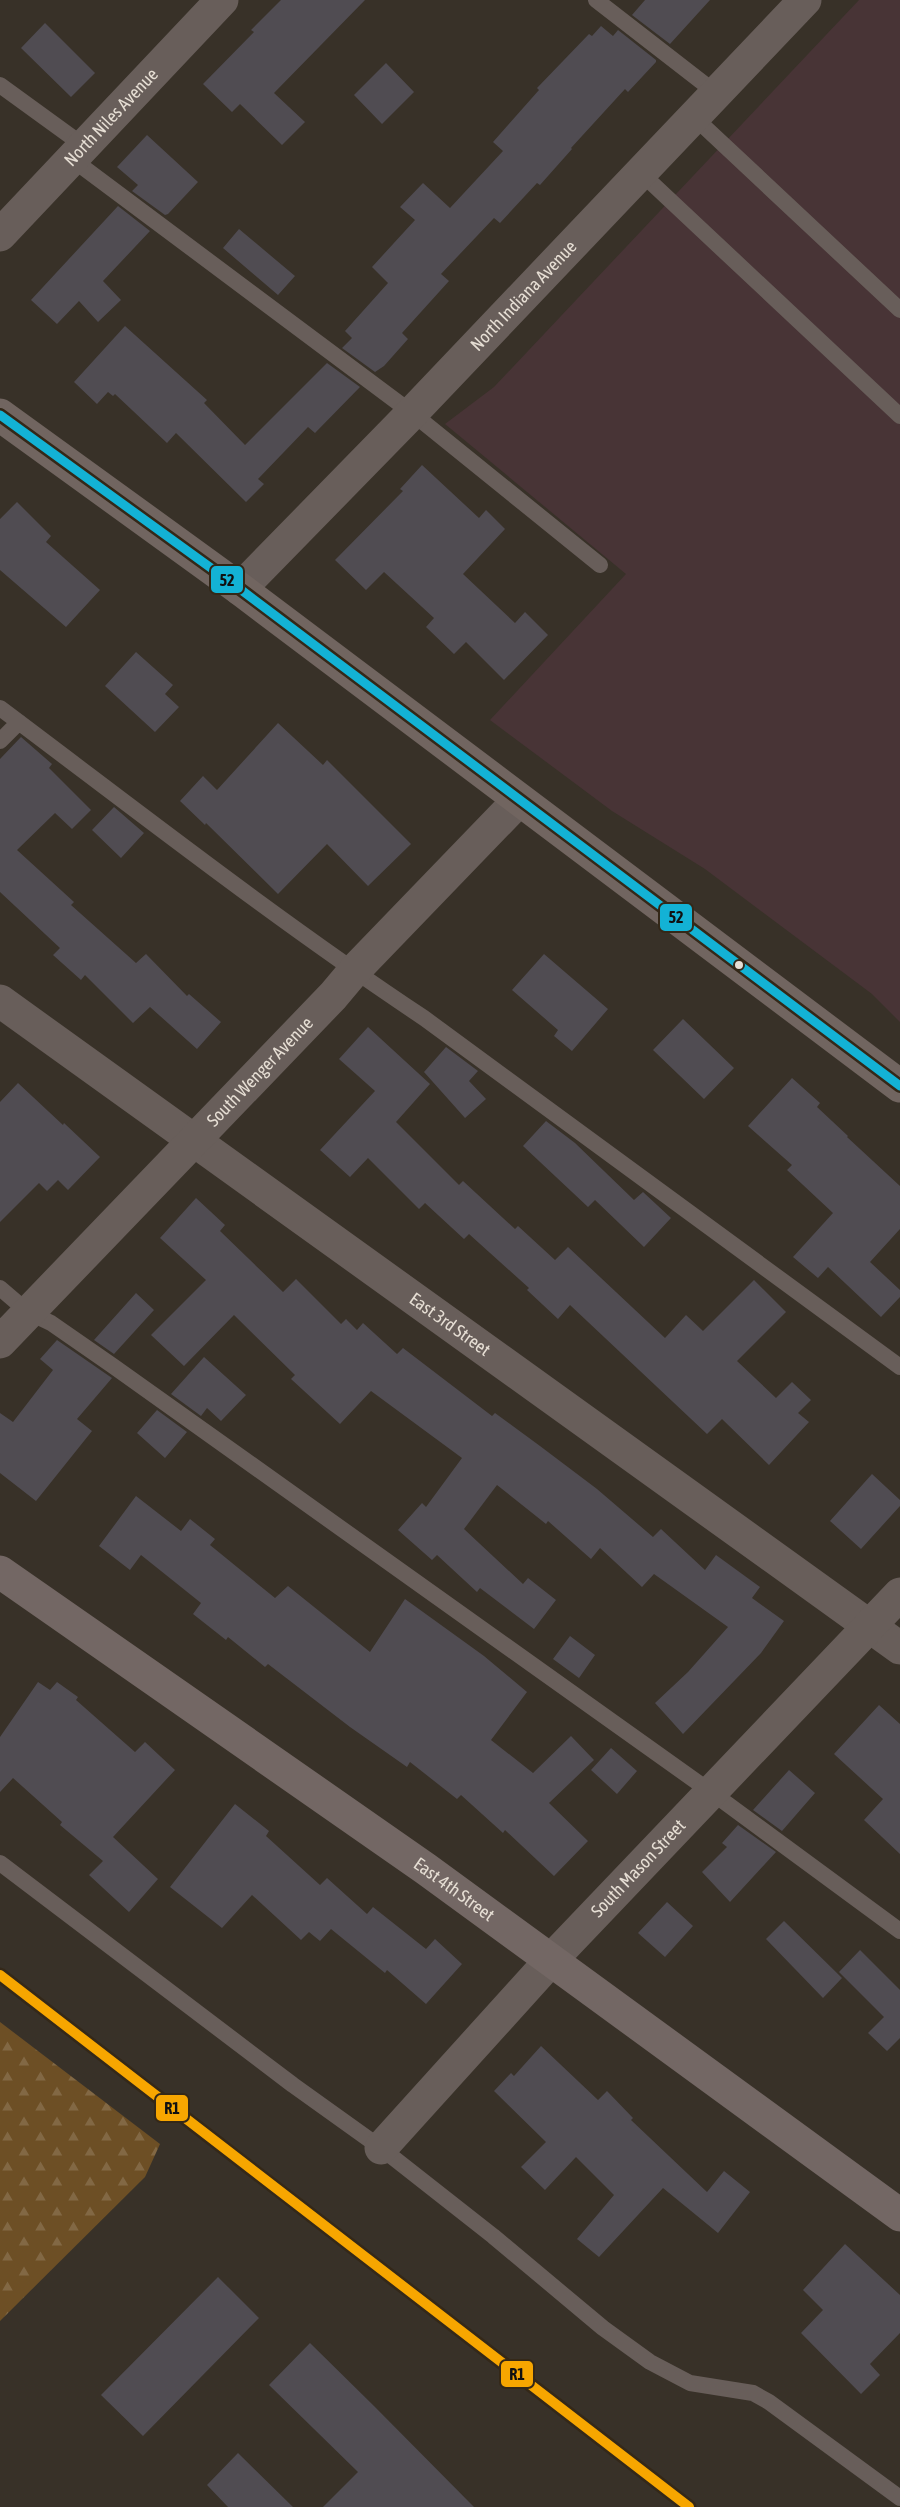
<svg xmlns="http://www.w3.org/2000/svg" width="900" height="2507" font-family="'Asap Condensed',sans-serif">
	<defs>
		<pattern id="forest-firs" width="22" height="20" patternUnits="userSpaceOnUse" patternTransform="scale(1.5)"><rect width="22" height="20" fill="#6d4f25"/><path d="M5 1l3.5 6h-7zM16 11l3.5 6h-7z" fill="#826844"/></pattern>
	</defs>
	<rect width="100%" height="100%" fill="#383128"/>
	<!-- commercial -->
	<path fill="#483436" d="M 859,0 L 900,0 L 900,1022 L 872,994 L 705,869 L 612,811 L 490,720 L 626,574 L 445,424 L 494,387 Z"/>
	<!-- forest -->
	<path fill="url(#forest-firs)" d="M 0,2022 L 160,2144 L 145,2177 L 0,2321 Z"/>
	<!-- building -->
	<path fill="#504c52" d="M 281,0 L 365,0 L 274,93 L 305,122 L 282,145 L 240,104 L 232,112 L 203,84 L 254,32 L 251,30 Z
		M 645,0 L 710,0 L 670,44 L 632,15 Z
		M 45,23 L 95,73 L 71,97 L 21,48 Z
		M 601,26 L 613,36 L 618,30 L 656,60 L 656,62 L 628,92 L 625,89 L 571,148 L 572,149 L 540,185 L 537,183 L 500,223 L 494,218 L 441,274 L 449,281 L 402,333 L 408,339 L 384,366 L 375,372 L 342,348 L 352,338 L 345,331 L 388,283 L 372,267 L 415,220 L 400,207 L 423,183 L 450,208 L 503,151 L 493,142 L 539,90 L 537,88 L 589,34 L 592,36 Z
		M 386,63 L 414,92 L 382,124 L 354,95 Z
		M 147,135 L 198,182 L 168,214 L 165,215 L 132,191 L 138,185 L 117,167 Z
		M 118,206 L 150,231 L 103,281 L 121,300 L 98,322 L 79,301 L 57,324 L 31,300 Z
		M 239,229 L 295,276 L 278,295 L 223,248 Z
		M 125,326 L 207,400 L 204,403 L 245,445 L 327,363 L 360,387 L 315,433 L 308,427 L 258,479 L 264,484 L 246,502 L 176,433 L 167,443 L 115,394 L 113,396 L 108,392 L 97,404 L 74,382 Z
		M 422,465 L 479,518 L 486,510 L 505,529 L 463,574 L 515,623 L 525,612 L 548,635 L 504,680 L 466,642 L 454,654 L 426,627 L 434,618 L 384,572 L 366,590 L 335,560 L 403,491 L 400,489 Z
		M 17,502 L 51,536 L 46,542 L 100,590 L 66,627 L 0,570 L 0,519 Z
		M 136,652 L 173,685 L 165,694 L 179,707 L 155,732 L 105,686 Z
		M 278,723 L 323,765 L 327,760 L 411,844 L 368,886 L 327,844 L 278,894 L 206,823 L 205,825 L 180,801 L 203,776 L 217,790 Z
		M 21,737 L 52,764 L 49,768 L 91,810 L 72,829 L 55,813 L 17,850 L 74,902 L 71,905 L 136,963 L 146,954 L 187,996 L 189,994 L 221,1022 L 197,1049 L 150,1007 L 133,1023 L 85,975 L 81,980 L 53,955 L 60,948 L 0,892 L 0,759 Z
		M 114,807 L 144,833 L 121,858 L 92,830 Z
		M 544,954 L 608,1009 L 572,1051 L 554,1036 L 558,1030 L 512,990 Z
		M 683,1019 L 734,1068 L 704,1099 L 653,1050 Z
		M 368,1027 L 430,1084 L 396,1122 L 459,1185 L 463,1181 L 515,1229 L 518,1226 L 555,1260 L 568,1247 L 665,1338 L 686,1315 L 703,1331 L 754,1280 L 786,1312 L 737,1361 L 776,1398 L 792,1382 L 811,1400 L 798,1413 L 809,1422 L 769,1465 L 722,1419 L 707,1434 L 570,1305 L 558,1319 L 527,1290 L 529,1288 L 469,1234 L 464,1239 L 425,1203 L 419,1209 L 368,1158 L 350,1177 L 320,1150 L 375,1091 L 339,1059 Z
		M 446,1047 L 478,1071 L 469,1081 L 486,1099 L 465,1118 L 424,1072 Z
		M 792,1078 L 820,1103 L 817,1107 L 848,1136 L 847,1137 L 900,1186 L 900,1229 L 870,1262 L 900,1290 L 900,1297 L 881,1317 L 828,1267 L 818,1278 L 793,1257 L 833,1213 L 787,1170 L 792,1165 L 748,1126 Z
		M 18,1083 L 63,1125 L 64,1123 L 100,1157 L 68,1190 L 58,1180 L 47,1191 L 39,1183 L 0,1222 L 0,1102 Z
		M 546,1121 L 575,1143 L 634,1200 L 643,1192 L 671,1218 L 644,1247 L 595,1200 L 588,1207 L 523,1146 Z
		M 196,1198 L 225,1225 L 220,1231 L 283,1292 L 296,1279 L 341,1324 L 346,1319 L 357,1330 L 363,1323 L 397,1354 L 403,1348 L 492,1416 L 495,1413 L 540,1446 L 597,1489 L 653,1537 L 661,1529 L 705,1570 L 716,1555 L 760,1587 L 752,1598 L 784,1621 L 761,1653 L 683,1734 L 655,1703 L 688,1672 L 728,1627 L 654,1574 L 642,1587 L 600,1548 L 591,1559 L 548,1521 L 546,1524 L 497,1485 L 464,1529 L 523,1584 L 528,1578 L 556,1600 L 534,1629 L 480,1588 L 477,1592 L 437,1555 L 432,1560 L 398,1530 L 422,1503 L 426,1507 L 462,1458 L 371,1391 L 340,1424 L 291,1379 L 295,1375 L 234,1315 L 184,1366 L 151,1335 L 206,1280 L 160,1238 Z
		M 136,1293 L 154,1310 L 114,1354 L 94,1340 Z
		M 57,1340 L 112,1378 L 77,1419 L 92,1431 L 36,1501 L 0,1473 L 0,1413 L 13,1422 L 53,1370 L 40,1359 Z
		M 204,1357 L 246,1395 L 221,1421 L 207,1408 L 201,1416 L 171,1394 Z
		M 157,1410 L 187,1432 L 165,1458 L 137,1433 Z
		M 872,1474 L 900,1500 L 900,1506 L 861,1549 L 830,1521 Z
		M 136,1496 L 181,1531 L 190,1519 L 215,1539 L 210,1545 L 275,1598 L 288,1586 L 370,1652 L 405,1599 L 484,1656 L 527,1692 L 491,1740 L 533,1773 L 571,1736 L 594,1760 L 549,1803 L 588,1841 L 554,1876 L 505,1830 L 503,1833 L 461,1795 L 457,1799 L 410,1762 L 407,1767 L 350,1727 L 268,1664 L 265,1667 L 228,1637 L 226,1640 L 193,1614 L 201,1603 L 141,1555 L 130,1570 L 99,1546 Z
		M 570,1636 L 595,1655 L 579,1678 L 553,1659 Z
		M 38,1682 L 50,1690 L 57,1682 L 78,1697 L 76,1700 L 135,1752 L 145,1742 L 175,1770 L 113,1837 L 158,1879 L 129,1912 L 89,1875 L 103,1861 L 60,1825 L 62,1822 L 13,1778 L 0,1792 L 0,1737 Z
		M 879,1705 L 900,1724 L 900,1854 L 864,1820 L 883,1799 L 834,1754 Z
		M 611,1748 L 637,1771 L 617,1794 L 591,1770 Z
		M 789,1770 L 815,1793 L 782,1831 L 753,1810 Z
		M 235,1804 L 269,1831 L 266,1836 L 320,1885 L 327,1878 L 367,1914 L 373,1907 L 426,1949 L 435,1939 L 462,1964 L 426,2004 L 387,1970 L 385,1973 L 331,1929 L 320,1941 L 309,1932 L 301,1940 L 252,1895 L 222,1928 L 170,1887 Z
		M 738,1825 L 776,1852 L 730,1902 L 702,1872 L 727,1847 L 722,1843 Z
		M 667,1902 L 693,1926 L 665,1957 L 638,1933 Z
		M 784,1921 L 842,1978 L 823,1998 L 766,1939 Z
		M 860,1950 L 900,1990 L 900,2038 L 887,2051 L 868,2033 L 884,2017 L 839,1972 Z
		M 541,2046 L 598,2100 L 607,2091 L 633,2118 L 631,2120 L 707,2192 L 724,2171 L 750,2192 L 718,2233 L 663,2188 L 599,2257 L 577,2239 L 614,2195 L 576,2157 L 545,2190 L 521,2167 L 546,2142 L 494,2091 L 511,2073 L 514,2076 Z
		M 845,2244 L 900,2295 L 900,2333 L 870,2364 L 880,2375 L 861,2394 L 801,2333 L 823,2310 L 803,2290 Z
		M 218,2277 L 259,2318 L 143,2436 L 101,2395 Z
		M 310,2343 L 374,2406 L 474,2507 L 323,2507 L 358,2472 L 269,2385 Z
		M 238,2453 L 293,2507 L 228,2507 L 207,2485 Z"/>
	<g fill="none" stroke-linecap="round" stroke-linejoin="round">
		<!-- lane -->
		<path stroke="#685e5a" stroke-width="16" d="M 596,0 L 716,93
			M 0,85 L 84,146
			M 694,117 L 900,310
			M 72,159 L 412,413 L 600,565
			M 641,173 L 900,416
			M 0,708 C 140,813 278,921 424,1018 L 900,1367
			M 0,741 L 19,722
			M 0,1288 L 28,1312 L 51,1323 L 113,1366 L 711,1792 L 900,1931
			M 0,1863 L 293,2085 L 381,2148 L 493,2236 L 603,2328 L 650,2362 L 690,2383 L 753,2393 L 769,2402 L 900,2498"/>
		<!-- street -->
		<g stroke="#685e5a" stroke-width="33">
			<path id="s1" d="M 0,235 L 222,0"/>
			<path id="s2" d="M 240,589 L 412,413 L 805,0"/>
			<path id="s3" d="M 0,1001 L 900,1648"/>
			<path id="s4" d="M 0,1342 L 333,996 L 354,971 L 519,800"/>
			<path id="s5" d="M 381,2148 L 551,1960 L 900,1594"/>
		</g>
		<!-- secondary -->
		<path stroke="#736764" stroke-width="33" id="s6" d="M 0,1572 L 426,1869 L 900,2215"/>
		<!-- primary -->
		<path stroke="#716560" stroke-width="33" d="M 0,415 L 240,589 L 900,1086"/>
		<defs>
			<path id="bus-1" d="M 0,415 L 240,589 L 900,1086"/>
		</defs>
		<!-- bus-1 casing -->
		<use href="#bus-1" stroke="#342818" stroke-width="14"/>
		<!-- bus-1 -->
		<use href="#bus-1" stroke="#13b2d5" stroke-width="9"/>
		<defs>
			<path id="rail-1" d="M 0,1975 L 689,2507"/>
		</defs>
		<!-- rail-1 casing -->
		<use href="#rail-1" stroke="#342818" stroke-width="15"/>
		<!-- rail-1 -->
		<use href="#rail-1" stroke="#f7a600" stroke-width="10"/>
	</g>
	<!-- markers -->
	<circle fill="#e6ded4" stroke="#342818" stroke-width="2" cx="739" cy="965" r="5"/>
	<g text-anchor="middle" stroke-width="6" stroke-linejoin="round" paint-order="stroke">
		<!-- street labels -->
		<g font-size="18" fill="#e6ded4" stroke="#342818">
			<text dy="6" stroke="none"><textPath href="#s1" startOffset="162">North Niles Avenue</textPath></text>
			<text dy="6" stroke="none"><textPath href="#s2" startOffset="408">North Indiana Avenue</textPath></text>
			<text dy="6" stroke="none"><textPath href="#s4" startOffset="375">South Wenger Avenue</textPath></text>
			<text dy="6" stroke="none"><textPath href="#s3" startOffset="554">East 3rd Street</textPath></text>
			<text dy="6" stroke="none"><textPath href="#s5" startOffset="380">South Mason Street</textPath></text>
			<text dy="6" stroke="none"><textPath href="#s6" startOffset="554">East 4th Street</textPath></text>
		</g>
	</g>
	<g stroke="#342818" stroke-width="2">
		<rect x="210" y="565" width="34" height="29" rx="6" fill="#13b2d5"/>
		<rect x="659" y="903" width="34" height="29" rx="6" fill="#13b2d5"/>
		<rect x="155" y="2094" width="34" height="28" rx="6" fill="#f7a600"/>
		<rect x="500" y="2360" width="34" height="28" rx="6" fill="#f7a600"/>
	</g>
	<g font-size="16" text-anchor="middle" font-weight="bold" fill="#111">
		<text x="227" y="586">52</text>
		<text x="676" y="923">52</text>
		<text x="172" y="2114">R1</text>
		<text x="517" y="2380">R1</text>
	</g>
</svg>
